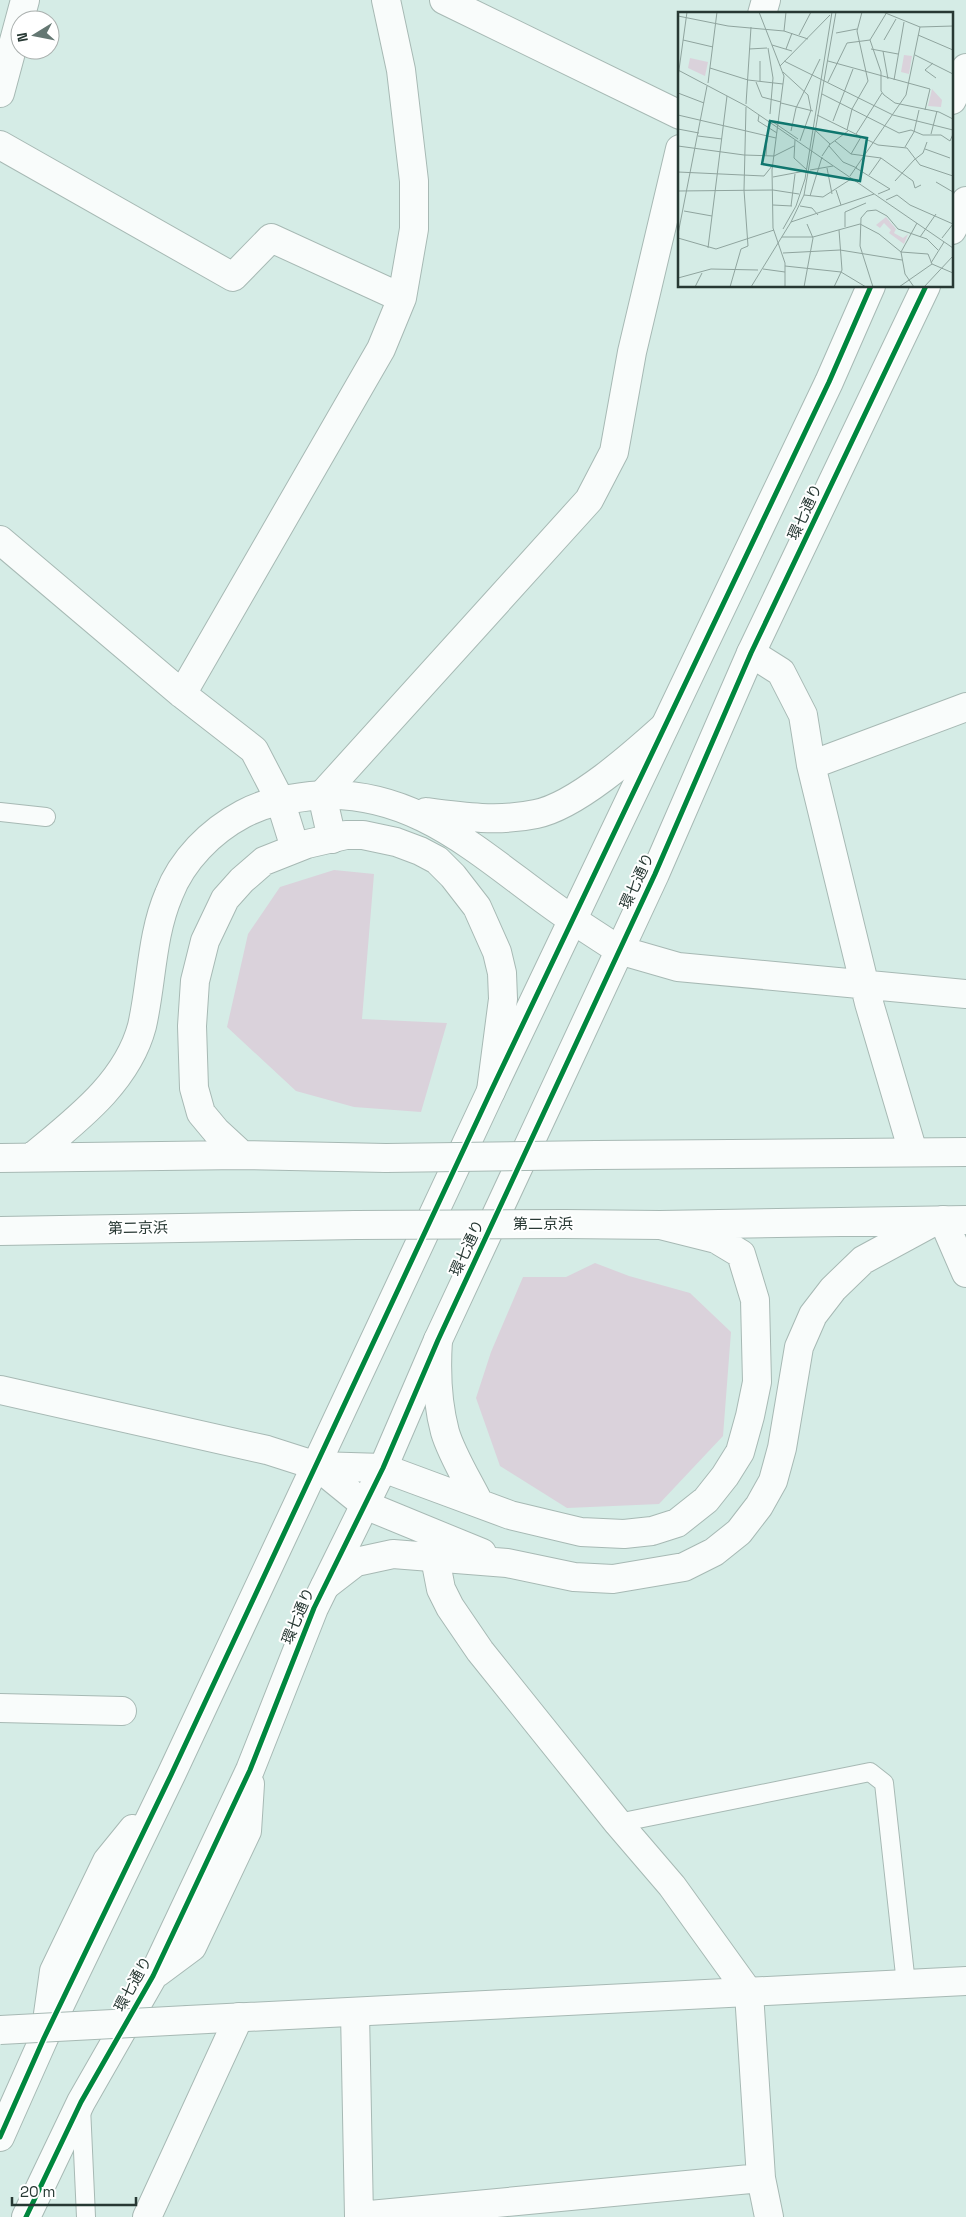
<svg xmlns="http://www.w3.org/2000/svg" width="966" height="2217" font-family="'Space Grotesk','Noto Sans JP',sans-serif">
	<rect width="100%" height="100%" fill="#d5ece6"/>
	<!-- green -->
	<path fill="#dad2db" d="M 334,870 L 374,874 L 362,1019 L 447,1023 L 421,1112 L 354,1107 L 296,1091 L 227,1027 L 248,934 L 280,887 Z
		M 595,1263 L 629,1276 L 690,1293 L 731,1332 L 723,1436 L 659,1504 L 567,1508 L 500,1466 L 476,1398 L 491,1352 L 523,1277 L 566,1277 Z"/>
	<g fill="none" stroke-linecap="round" stroke-linejoin="round">
		<defs>
			<path id="lane" d="M 0,812 L 46,817
				M 618,1823 L 870,1772 L 884,1783 L 906,1984
				M 81,2107 L 86,2217"/>
			<path id="street" d="M 444,0 L 680,115
				M 762,14 L 766,0
				M 0,93 L 25,0
				M 0,145 L 233,277 L 271,238 L 402,298
				M 0,540 L 182,694 L 254,750 L 280,800 L 295,848
				M 751,653 L 781,672 L 803,715 L 811,765 L 869,1003 L 913,1152
				M 182,694 L 381,349 L 402,298 L 414,229 L 414,181 L 401,70 L 386,0
				M 811,765 L 966,707
				M 332,839 L 322,795 L 589,500 L 614,452 L 632,352 L 680,149
				M 573,920 L 619,950 L 678,967 L 966,994
				M 943,1220 L 966,1273
				M 0,1390 L 267,1450 L 317,1466
				M 435,1558 L 441,1589 L 450,1607 L 480,1651 L 618,1823 L 672,1886 L 749,1993 L 761,2178 L 769,2217
				M 0,1708 L 122,1711
				M 355,2012 L 359,2217
				M 359,2216 L 761,2178"/>
			<path id="secondary" d="M 188,2020 L 966,1981"/>
			<path id="primary" d="M 952,100 L 966,68
				M 952,230 L 966,201
				M 157,1973 L 192,1947 L 247,1831 L 250,1784
				M 48,2014 L 54,1971 L 107,1861 L 133,1829
				M 0,2137 L 44,2038 L 171,1775 L 491,1091 L 829,382 L 871,286
				M 26,2217 L 81,2102 L 153,1976 L 250,1770 L 314,1608 L 383,1468 L 438,1340 L 655,874 L 751,653 L 926,286
				M 147,2217 L 239,2017"/>
			<path id="highway" d="M 426,812 C 463,817 499,822 536,814 C 576,806 634,754 664,727
				M 242,1155 L 216,1131 L 201,1113 L 194,1088 L 192,1026 L 195,981 L 205,941 L 225,899 L 242,880 L 264,861 L 307,844 L 346,835 L 363,835 L 396,842 L 420,851 L 437,860 L 453,876 L 477,907 L 497,952 L 502,973 L 503,999 L 491,1091
				M 596,1155 L 966,1152
				M 32,1157 C 75,1121 127,1083 142,1026 C 152,982 151,936 169,894 C 182,860 211,831 243,814 C 265,802 287,799 311,796 C 420,785 490,865 573,920
				M 0,1158 L 242,1155 L 386,1158
				M 564,1224 L 660,1225 L 966,1220
				M 0,1231 L 356,1225
				M 438,1340 C 436,1370 437,1402 445,1432 C 451,1453 468,1481 478,1501
				M 317,1466 L 383,1468 L 510,1515 L 581,1532 L 624,1534 L 652,1531 L 677,1523 L 706,1500 L 725,1476 L 740,1452 L 750,1416 L 757,1382 L 755,1300 L 741,1254 L 716,1239 L 660,1225
				M 317,1466 L 365,1505 L 482,1553
				M 325,1586 L 356,1562 L 393,1554 L 507,1563 L 574,1577 L 613,1579 L 684,1567 L 714,1552 L 739,1532 L 759,1506 L 773,1481 L 782,1448 L 799,1347 L 813,1315 L 833,1289 L 863,1260 L 935,1221"/>
		</defs>
		<!-- lane casing -->
		<use href="#lane" stroke="#a7b9b4" stroke-width="20"/>
		<!-- street casing -->
		<use href="#street" stroke="#a7b9b4" stroke-width="30"/>
		<!-- secondary casing -->
		<use href="#secondary" stroke="#a7b9b4" stroke-width="30"/>
		<!-- primary casing -->
		<use href="#primary" stroke="#a7b9b4" stroke-width="30"/>
		<!-- highway casing -->
		<use href="#highway" stroke="#a7b9b4" stroke-width="30"/>
		<!-- lane -->
		<use href="#lane" stroke="#f9fcfb" stroke-width="18"/>
		<!-- street -->
		<use href="#street" stroke="#f9fcfb" stroke-width="28"/>
		<!-- secondary -->
		<use href="#secondary" stroke="#f9fcfb" stroke-width="28"/>
		<!-- primary -->
		<use href="#primary" stroke="#f9fcfb" stroke-width="28"/>
		<!-- highway -->
		<use href="#highway" stroke="#f9fcfb" stroke-width="28"/>
		<defs>
			<path id="secondary-bridge" d="M 0,2030 L 188,2020"/>
			<path id="highway-bridge" d="M 386,1158 L 596,1155
				M 356,1225 L 564,1224"/>
		</defs>
		<!-- secondary-bridge casing -->
		<use href="#secondary-bridge" stroke="#a7b9b4" stroke-width="30" stroke-linecap="butt"/>
		<!-- highway-bridge casing -->
		<use href="#highway-bridge" stroke="#a7b9b4" stroke-width="30" stroke-linecap="butt"/>
		<!-- secondary-bridge -->
		<use href="#secondary-bridge" stroke="#f9fcfb" stroke-width="28"/>
		<!-- highway-bridge -->
		<use href="#highway-bridge" stroke="#f9fcfb" stroke-width="28"/>
		<defs>
			<path id="cycleway" d="M 0,2137 L 44,2038 L 171,1775 L 491,1091 L 829,382 L 871,286
				M 26,2217 L 81,2102 L 153,1976 L 250,1770 L 314,1608 L 383,1468 L 438,1340 L 655,874 L 751,653 L 926,286"/>
		</defs>
		<!-- cycleway casing -->
		<use href="#cycleway" stroke="#fff" stroke-width="8"/>
		<!-- cycleway -->
		<use href="#cycleway" stroke="#00873e" stroke-width="5"/>
	</g>
	<g text-anchor="middle" stroke-width="4" stroke-linejoin="round" paint-order="stroke">
		<!-- street labels -->
		<g font-size="15" fill="#273833" stroke="#fff">
			<text transform="translate(805 512) rotate(-65)" y="5">環七通り</text>
			<text transform="translate(637 881) rotate(-65)" y="5">環七通り</text>
			<text x="543" y="1229">第二京浜</text>
			<text transform="translate(138 1228) rotate(-1)" y="5">第二京浜</text>
			<text transform="translate(467 1248) rotate(-65)" y="5">環七通り</text>
			<text transform="translate(298 1616) rotate(-67)" y="5">環七通り</text>
			<text transform="translate(133 1984) rotate(-61)" y="5">環七通り</text>
		</g>
	</g>
	<!-- overview -->
	<g transform="translate(678 12)">
		<rect width="275" height="275" fill="#d5ece6"/>
		<path d="M 226,43 L 234,44 L 231,62 L 223,60 ZM 12,46 L 30,50 L 27,64 L 10,56 ZM 254,77 L 264,88 L 263,95 L 250,94 ZM 208,205 L 218,217 L 216,221 L 225,226 L 230,222 L 226,232 L 211,221 L 213,218 L 206,211 L 202,216 L 198,213 Z" fill="#dad2db"/>
		<path fill="none" stroke="#8fa49e" stroke-width="1" d="M 81,0 L 106,64 L 94,158 L 95,216 L 107,251 L 107,275M 205,0 L 242,15 L 275,14M 218,0 L 252,0M 0,4 L 50,14 L 106,19 L 130,27M 106,19 L 108,0M 158,21 L 179,17M 121,23 L 133,0M 240,23 L 275,38M 5,28 L 35,35M 192,28 L 203,60 L 203,79 L 206,83 L 217,91 L 261,100 L 275,107M 206,28 L 218,7M 94,33 L 114,39M 90,36 L 95,66 L 92,102M 71,37 L 89,36M 108,37 L 114,21M 193,37 L 220,42M 205,39 L 210,67M 237,43 L 275,62M 106,49 L 215,103 L 275,118M 150,49 L 252,77 L 247,98M 255,51 L 247,58 L 258,66M 102,54 L 152,3M 32,56 L 70,68 L 105,72M 0,58 L 68,94 L 275,236M 105,60 L 130,83 L 133,98 L 122,129M 0,65 L 9,0M 216,68 L 226,10M 82,69 L 82,49M 78,70 L 84,85 L 103,90M 150,70 L 169,31 L 192,28 L 209,0M 30,71 L 39,0M 0,81 L 26,91M 144,82 L 221,121 L 233,118 L 245,123 L 263,123 L 272,129 L 275,122M 103,91 L 135,99M 68,92 L 73,15M 0,103 L 98,126M 81,103 L 80,109 L 99,121M 139,103 L 200,133 L 229,136 L 242,153 L 275,164M 155,109 L 175,57M 95,110 L 120,127M 0,117 L 21,121M 169,118 L 174,97 L 190,69 L 179,19 L 184,0M 113,119 L 118,96 L 142,47M 138,119 L 152,132 L 144,144M 178,122 L 204,81M 253,122 L 259,99M 20,124 L 44,127M 117,128 L 116,146 L 128,157M 157,129 L 173,142 L 203,146 L 235,169 L 237,176 L 243,173M 151,133 L 170,119M 0,134 L 66,143 L 96,144 L 116,134M 151,134 L 165,150 L 179,156M 227,135 L 236,120 L 241,98M 247,137 L 272,146M 173,142 L 183,125M 88,143 L 89,125M 236,148 L 245,141 L 249,130M 149,156 L 154,182M 178,156 L 212,177 L 200,182M 132,158 L 155,154M 0,160 L 86,164 L 94,154M 191,163 L 203,146M 172,164 L 228,83 L 242,15M 95,165 L 127,159M 217,169 L 236,148M 258,170 L 275,180M 158,178 L 163,193M 0,179 L 95,178 L 121,182M 126,183 L 145,185 L 173,167M 132,184 L 144,145M 208,188 L 219,183 L 232,193 L 275,212M 95,193 L 114,194M 113,194 L 117,162M 122,194 L 134,196 L 140,203M 6,199 L 34,204M 113,210 L 196,182M 167,215 L 167,200 L 188,191M 105,217 L 118,194 L 127,167 L 154,0M 0,222 L 29,74M 104,225 L 135,225 L 182,212 L 201,222 L 223,240 L 250,242 L 254,252 L 275,261M 242,225 L 258,202M 0,226 L 38,237 L 96,218M 264,226 L 275,212M 30,236 L 49,84M 105,241 L 162,238 L 224,248M 253,251 L 266,230M 107,254 L 163,260 L 188,275M 85,257 L 107,260M 0,266 L 33,257 L 80,258M 17,275 L 24,261M 52,275 L 63,237 L 70,234 L 66,178 L 68,95M 73,275 L 113,210 L 126,183 L 158,0M 126,275 L 135,226 L 129,212M 156,275 L 164,258 L 161,218M 195,275 L 182,234 L 183,206 L 189,199 L 198,198 L 209,204 L 220,217 L 249,227 L 260,238M 221,275 L 254,252M 236,275 L 227,262 L 223,240 L 239,211M 246,275 L 275,244"/>
		<path fill="#0f766e" fill-opacity="0.15" stroke="#0f766e" stroke-width="2.5" d="M 92,109 L 189,126 L 182,169 L 84,152 Z"/>
		<rect width="275" height="275" fill="none" stroke="#273833" stroke-width="2.5"/>
	</g>
	<!-- north arrow -->
	<g transform="translate(35 35) rotate(260)"><circle r="24" fill="#ffffff" stroke="#a9afad"/>
	<path d="M0-4L9 19L0 12L-9 19Z" fill="#647772"/>
	<text y="-8" font-size="14" font-weight="bold" text-anchor="middle" fill="#273833">N</text>
	</g>
	<!-- scale -->
	<path d="M12 2197v8h124v-8" fill="none" stroke="#273833" stroke-width="2.5"/>
	<text x="20" y="2197" font-size="15" fill="#273833" stroke="#ffffff" stroke-width="4" paint-order="stroke">20 m</text>
</svg>
